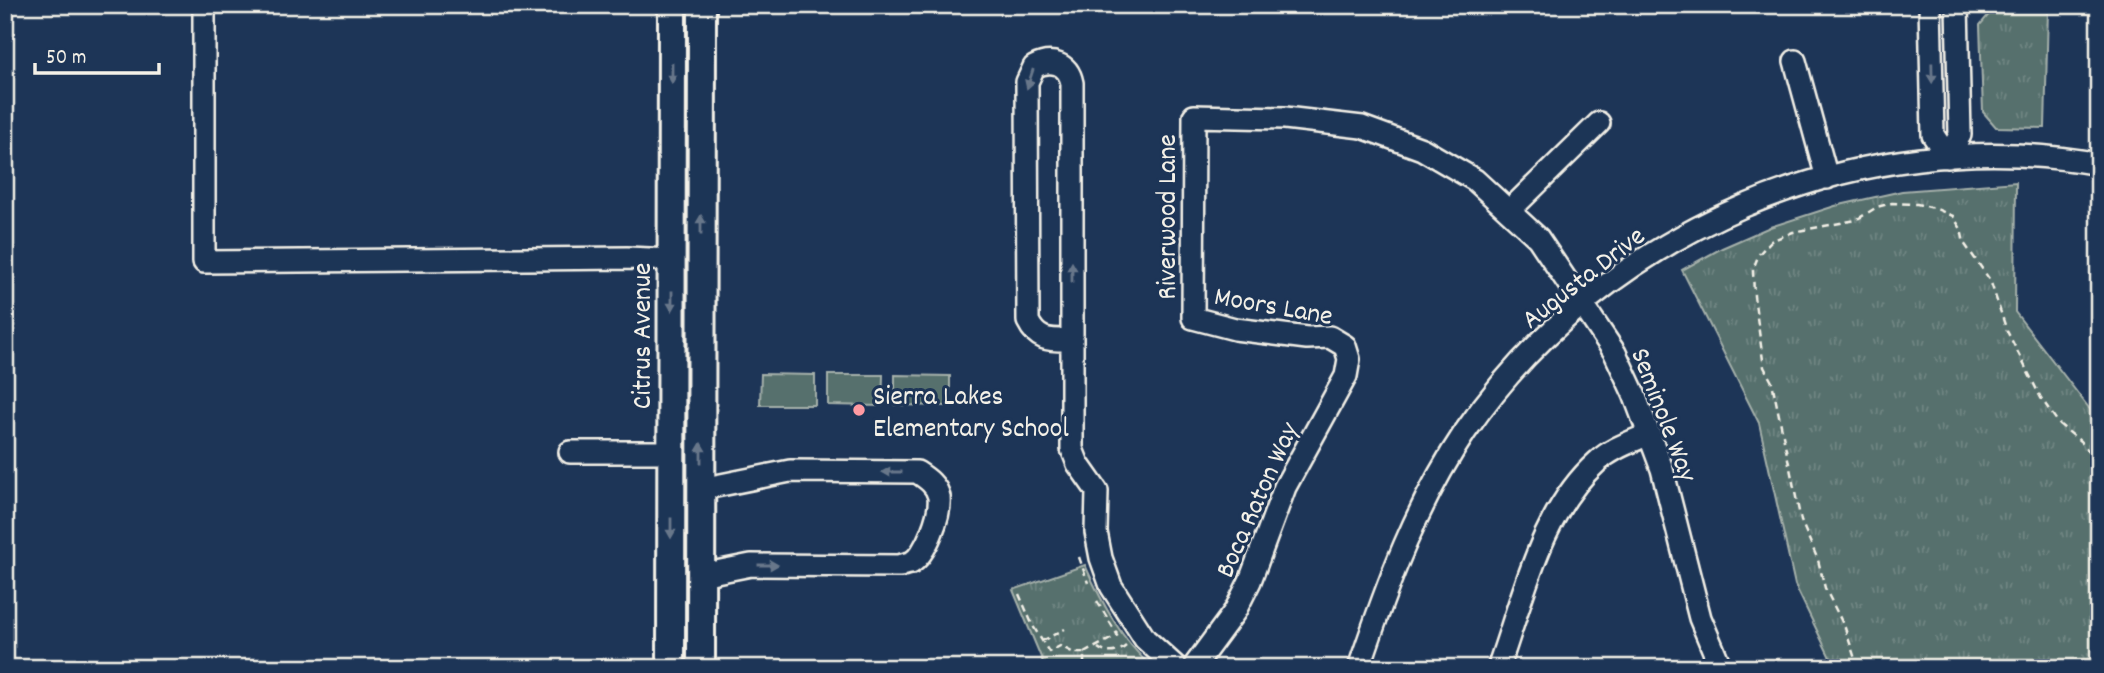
<svg xmlns="http://www.w3.org/2000/svg" width="2104" height="673" font-family="Dekko,sans-serif">
	<defs>
		<pattern id="grass-tufts" width="24" height="20" patternUnits="userSpaceOnUse" patternTransform="scale(1.75)"><rect width="24" height="20" fill="#56706d"/><path d="M3 7l-1-3M5 7V3M7 7l1-3M15 17l-1-3M17 17v-4M19 17l1-3" fill="none" stroke="#6f8582"/></pattern>
	</defs>
	<rect width="100%" height="100%" fill="#1d3557"/>
	<filter id="ink" filterUnits="userSpaceOnUse"><feTurbulence type="fractalNoise" baseFrequency=".0143" numOctaves="2"/><feDisplacementMap in="SourceGraphic" scale="14" xChannelSelector="R" yChannelSelector="G"/><feConvolveMatrix kernelMatrix="1 2 1 2 8 2 1 2 1" color-interpolation-filters="sRGB"/></filter>
	<g filter="url(#ink)">
		<!-- grass -->
		<path fill="url(#grass-tufts)" stroke="#a5b0aa" stroke-width="2" d="M 1995,7 L 2048,9 L 2045,128 L 1996,127 L 1983,112 L 1980,25 Z
			M 2016,182 L 2015,312 L 2099,421 L 2099,668 L 1835,668 L 1795,585 L 1759,423 L 1682,270 L 1722,248 L 1770,227 L 1835,206 L 1902,191 Z
			M 1085,565 C 1102,603 1121,640 1153,668 L 1040,668 L 1043,662 L 1013,590 Z"/>
		<!-- pitch -->
		<path fill="#56706d" stroke="#a5b0aa" stroke-width="2" d="M 761,374 L 815,375 L 815,405 L 760,405 Z
			M 828,375 L 883,375 L 882,406 L 828,405 Z
			M 895,375 L 950,376 L 950,406 L 895,405 Z"/>
		<g fill="none" stroke-linecap="round" stroke-linejoin="round">
			<defs>
				<path id="minor" d="M 204,5 L 204,262 L 627,258 L 672,260
					M 1930,5 L 1933,135 L 1948,157 L 1960,135 L 1957,5
					M 1795,61 L 1827,178
					M 1510,210 L 1599,123
					M 1072,340 C 1051,340 1038,342 1028,321 L 1027,82 L 1034,67 C 1051,58 1068,63 1072,83 L 1072,449 L 1078,464 L 1097,491 L 1096,532 L 1101,558 L 1111,586 L 1145,639 L 1177,668
					M 570,452 L 672,452
					M 701,489 L 790,471 L 917,472 C 926,478 937,485 939,497 C 941,515 926,554 911,563 C 910,563 901,565 900,566 L 751,565 L 701,575
					M 1193,668 L 1235,611 L 1250,581 L 1285,487 L 1346,376 L 1349,359 L 1345,346 L 1330,337 L 1307,338 L 1235,329 L 1193,318 L 1194,116 L 1285,118 L 1362,127 L 1422,149 L 1475,180 L 1538,238 L 1615,353 L 1634,394 L 1662,469 L 1700,618 L 1721,668
					M 1359,668 C 1387,585 1416,505 1465,432 C 1602,231 1860,120 2099,164
					M 1498,668 C 1523,599 1540,513 1597,462 C 1612,448 1631,442 1649,434"/>
				<path id="major" d="M 671,668 L 672,5
					M 701,668 L 702,5"/>
			</defs>
			<!-- minor casing -->
			<use href="#minor" stroke="#f4f1e8" stroke-width="26"/>
			<!-- major casing -->
			<use href="#major" stroke="#f4f1e8" stroke-width="32"/>
			<!-- path -->
			<path stroke="#f4f1e8" stroke-width="2.5" stroke-dasharray="7 5" stroke-linecap="butt" d="M 170,5 L 185,9
				M 1079,557 L 1088,583
				M 1019,594 L 1033,626 L 1049,652 L 1060,646 L 1074,653 L 1084,653 L 1084,668
				M 1097,601 L 1117,634
				M 1042,641 L 1065,629
				M 1098,648 C 1107,655 1118,653 1126,646
				M 1084,653 L 1118,635
				M 1858,668 L 1845,628 L 1825,588 L 1818,560 L 1801,521 L 1772,382 L 1764,367 L 1754,296 L 1753,269 L 1759,254 L 1771,241 L 1793,232 L 1856,220 L 1877,207 L 1892,203 L 1917,204 L 1934,208 L 1953,216 L 1961,229 L 1964,243 L 1990,280 L 2007,331 L 2041,398 L 2059,424 L 2080,441 L 2099,463"/>
			<!-- minor -->
			<use href="#minor" stroke="#1d3557" stroke-width="21"/>
			<!-- major -->
			<use href="#major" stroke="#1d3557" stroke-width="26"/>
		</g>
		<!-- one-way arrows -->
		<defs><path id="oneway-solid" d="M-6-.8H1V-3.2L6.5 0L1 3.2V.8H-6Z" transform="scale(1.75)"/></defs>
		<g fill="#68778a">
			<use href="#oneway-solid" transform="translate(672 73) rotate(90)"/>
			<use href="#oneway-solid" transform="translate(1932 73) rotate(89)"/>
			<use href="#oneway-solid" transform="translate(1030 79) rotate(108)"/>
			<use href="#oneway-solid" transform="translate(701 225) rotate(-90)"/>
			<use href="#oneway-solid" transform="translate(1072 272) rotate(-90)"/>
			<use href="#oneway-solid" transform="translate(672 301) rotate(90)"/>
			<use href="#oneway-solid" transform="translate(701 453) rotate(-90)"/>
			<use href="#oneway-solid" transform="translate(892 472) rotate(180)"/>
			<use href="#oneway-solid" transform="translate(671 528) rotate(90)"/>
			<use href="#oneway-solid" transform="translate(768 565)"/>
		</g>
	</g>
	<!-- markers -->
	<circle fill="#ff9aa2" stroke="#1d3557" stroke-width="2.5" cx="859" cy="410" r="7"/>
	<g text-anchor="middle" stroke-width="6" stroke-linejoin="round" paint-order="stroke">
		<!-- street labels -->
		<g font-size="28" fill="#f4f1e8" stroke="#1d3557">
			<text transform="translate(1165 217) rotate(-90)" y="10">Riverwood Lane</text>
			<text transform="translate(1582 276) rotate(-38)" y="10">Augusta Drive</text>
			<text transform="translate(1274 304) rotate(10)" y="10">Moors Lane</text>
			<text transform="translate(640 336) rotate(-90)" y="10">Citrus Avenue</text>
			<text transform="translate(1666 414) rotate(69)" y="10">Seminole Way</text>
			<text transform="translate(1255 499) rotate(-66)" y="10">Boca Raton Way</text>
		</g>
		<!-- poi labels -->
		<g font-size="28" fill="#f4f1e8" stroke="#1d3557" text-anchor="start">
			<text x="873" y="404">Sierra Lakes<tspan x="873" dy="32">Elementary School</tspan></text>
		</g>
	</g>
	<!-- margin -->
	<rect width="2104" height="673" fill="none" stroke="#1d3557" stroke-width="28"/>
	<rect x="14" y="14" width="2076" height="645" fill="none" stroke="#f4f1e8" stroke-width="2.5" filter="url(#ink)"/>
	<!-- scale -->
	<path d="M35 63v10h124v-10" fill="none" stroke="#f4f1e8" stroke-width="3.5"/>
	<text x="46" y="63" font-size="21" fill="#f4f1e8" stroke="#1d3557" stroke-width="5" paint-order="stroke">50 m</text>
</svg>
